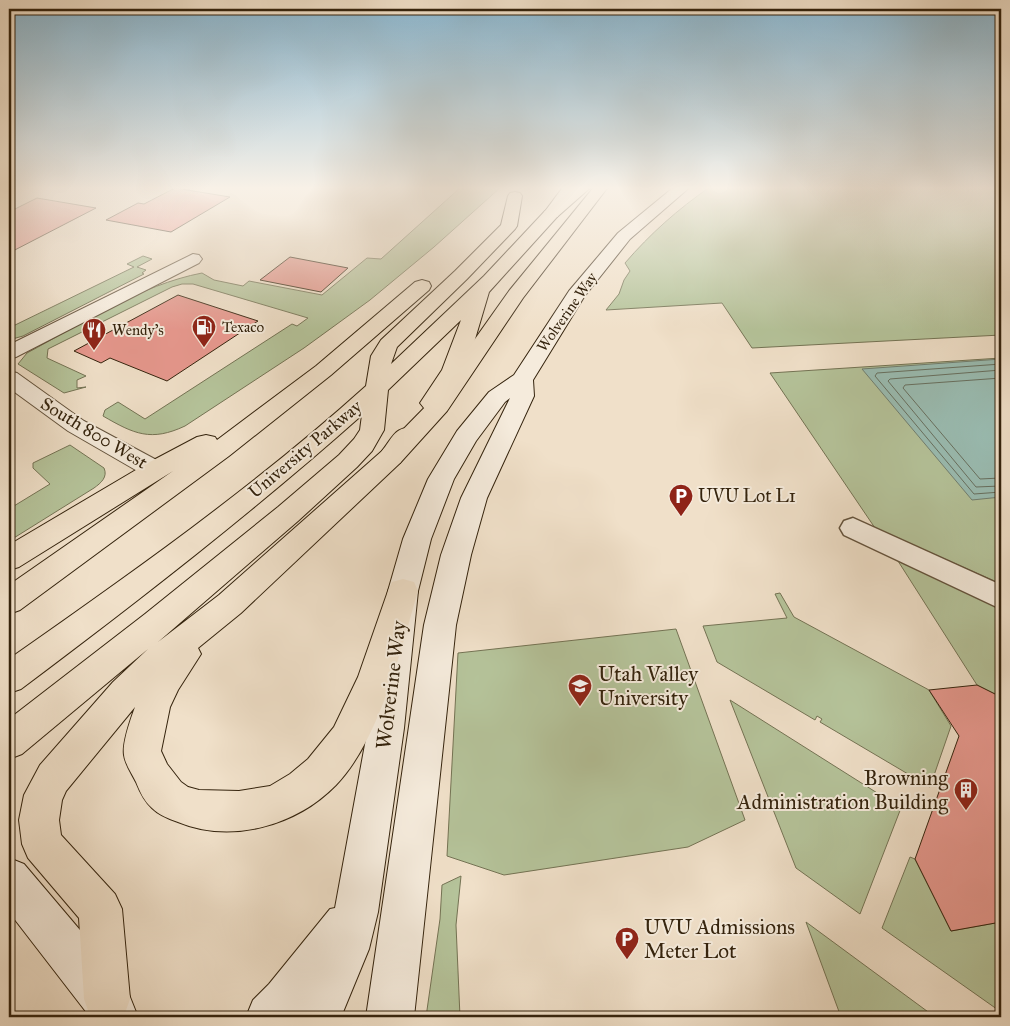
<svg xmlns="http://www.w3.org/2000/svg" width="1010" height="1026" font-family="'IM FELL Great Primer',serif">
	<rect width="100%" height="100%" fill="#f0e0c9"/>
	<filter id="stains"><feTurbulence type="fractalNoise" baseFrequency=".004" numOctaves="4"/><feColorMatrix values="0 0 0 0 .2 0 0 0 0 .09 0 0 0 0 .02 0 0 0 .5 -.17"/></filter>
	<radialGradient id="worn" r=".72"><stop offset=".6" stop-color="#630" stop-opacity="0"/><stop offset="1" stop-color="#630" stop-opacity=".3"/></radialGradient>
	<!-- green -->
	<path fill="#b5c39a" stroke="#747354" d="M 461,187 L 501,187 L 434,247 L 370,300 L 304,348 L 185,426 C 151,442 134,434 103,416 L 105,410 L 118,402 L 145,419 L 292,324 L 297,326 L 308,318 L 193,284 L 182,284 L 172,287 L 48,349 L 47,358 L 86,376 L 77,380 L 77,388 L 86,387 L 64,393 L 18,364 L 27,353 C 83,323 140,285 202,273 L 214,280 L 243,286 L 249,281 L 322,295 L 367,258 L 381,259 Z
		M 710,187 L 1001,187 L 1001,335 L 752,348 L 722,303 L 606,310 L 619,294 L 624,280 L 630,271 L 625,263 C 650,234 678,209 710,187 Z
		M 143,256 L 152,259 L 137,267 L 146,270 L 142,273 L 144,274 L 23,336 L 9,340 L 9,328 L 134,267 L 127,264 Z
		M 1001,358 L 1001,584 L 875,528 L 770,373 Z
		M 70,445 L 104,468 C 108,477 101,483 94,488 L 9,541 L 9,509 L 50,484 L 33,468 L 33,463 Z
		M 898,561 L 1001,609 L 1001,697 L 977,685 Z
		M 780,593 L 794,617 L 929,690 L 951,726 L 930,787 L 820,722 L 822,719 L 817,716 L 815,720 L 717,662 L 703,626 L 787,618 L 775,594 Z
		M 676,629 L 745,820 L 688,847 L 504,875 L 447,856 L 458,653 Z
		M 730,700 L 901,808 L 860,914 L 796,868 Z
		M 910,857 L 915,859 L 951,931 L 1001,922 L 1001,1012 L 882,928 Z
		M 461,876 L 456,925 L 460,1017 L 426,1017 L 440,919 L 442,885 Z
		M 806,922 L 935,1017 L 841,1017 Z"/>
	<!-- water -->
	<path fill="#9abdb3" stroke="#717f71" d="M 1001,359 L 1001,497 L 972,500 L 862,369 Z"/>
	<g fill="none" stroke-linecap="round" stroke-linejoin="round">
		<!-- shore -->
		<path stroke="#677060" stroke-width="1" d="M 1001,364 L 877,373 L 875,376 L 974,494 L 1001,492
			M 1001,370 L 890,379 L 888,381 L 976,487 L 1001,486
			M 1001,378 L 905,385 L 903,388 L 980,479 L 1001,478"/>
	</g>
	<!-- building -->
	<path fill="#e7988e" stroke="#34230d" d="M 175,188 L 230,197 L 171,232 L 106,220 L 138,203 L 144,204 Z
		M 37,198 L 96,208 L 9,253 L 9,212 Z
		M 290,257 L 348,268 L 321,292 L 260,280 Z
		M 178,295 L 258,321 L 167,381 L 110,358 L 101,363 L 74,351 Z
		M 977,685 L 1001,697 L 1001,922 L 951,931 L 915,859 L 959,736 L 929,690 Z"/>
	<g fill="none" stroke-linecap="round" stroke-linejoin="round">
		<defs>
			<path id="pedestrian" d="M 853,518 L 1001,585 L 1001,609 L 844,535 L 840,528 L 844,521 Z"/>
			<path id="minor" d="M 193,254 L 199,255 L 202,259 L 199,263 L 16,357 L 9,359 L 9,345 Z
				M 9,371 L 17,373 L 84,421 L 164,464 L 168,470 L 164,476 L 155,479 L 146,476 L 68,431 L 9,388 Z"/>
			<path id="secondary" d="M 563,187 L 577,187 L 557,217 L 545,217 L 543,214 Z
				M 674,187 L 690,187 L 630,239 L 584,297 L 533,380 L 534,396 L 487,498 L 471,555 L 456,625 L 414,1017 L 366,1017 L 424,625 L 441,555 L 461,498 L 510,398 L 505,402 L 476,441 L 454,479 L 431,539 L 418,591 L 404,728 L 378,912 L 369,949 L 341,1017 L 246,1017 L 253,1000 L 269,984 L 330,909 L 335,908 L 368,728 L 388,591 L 403,539 L 428,479 L 457,431 L 489,392 L 514,375 L 569,291 L 618,233 Z
				M 9,858 L 24,864 L 124,982 L 138,1017 L 90,1017 L 9,912 Z"/>
			<path id="primary" d="M 515,192 L 520,193 L 522,196 L 517,226 L 515,229 L 467,279 L 397,347 L 391,364 L 484,276 L 545,211 L 557,211 L 559,214 L 557,217 L 489,292 L 473,346 L 464,370 L 440,408 L 432,410 L 424,408 L 420,403 L 442,370 L 461,320 L 388,390 L 384,430 L 372,451 L 357,467 L 298,521 L 158,642 L 219,595 L 382,451 C 393,437 396,424 416,429 L 419,435 L 400,463 L 241,613 L 198,648 L 201,654 L 178,690 L 170,707 L 161,751 L 167,764 L 181,782 L 188,787 L 199,790 L 239,791 L 270,786 L 290,774 L 308,759 L 334,727 L 358,677 L 388,591 L 392,582 L 403,579 L 414,582 L 418,591 C 400,652 380,739 336,785 C 296,826 231,844 178,822 C 169,819 159,815 152,808 C 144,801 140,792 136,782 C 132,774 125,764 124,755 C 122,743 131,718 135,707 L 66,791 L 62,800 L 59,820 L 61,835 L 115,894 L 122,909 L 130,999 L 124,1016 L 120,1017 L 90,1016 L 84,999 L 79,918 L 28,858 L 22,844 L 19,820 L 24,795 L 40,765 L 113,682 L 148,649 L 22,754 L 9,759 L 9,719 L 145,614 L 278,507 L 339,455 L 354,439 L 360,430 L 362,415 C 253,512 138,601 21,689 L 9,693 L 9,659 C 132,573 255,486 366,386 L 371,356 L 381,340 L 455,271 L 501,225 L 508,196 L 510,193 Z
				M 422,280 L 429,282 L 431,286 L 429,290 L 331,375 L 229,456 L 20,610 L 9,614 L 9,585 L 173,471 L 19,567 L 9,570 L 9,545 L 146,464 L 197,437 L 206,435 L 215,437 L 217,440 L 316,366 L 415,282 Z"/>
			<path id="motorway" d="M 575,187 L 591,187 L 557,217 L 545,217 L 543,214 L 545,211 Z
				M 594,187 L 608,187 L 523,298 L 447,411 L 400,463 L 391,465 L 382,463 L 378,457 L 382,451 L 431,401 L 509,291 Z"/>
		</defs>
		<!-- pedestrian casing -->
		<use href="#pedestrian" stroke="#63523c" stroke-width="3"/>
		<!-- minor casing -->
		<use href="#minor" stroke="#63523c" stroke-width="2"/>
		<!-- secondary casing -->
		<use href="#secondary" stroke="#34230d" stroke-width="2"/>
		<!-- primary casing -->
		<use href="#primary" stroke="#34230d" stroke-width="2"/>
		<!-- motorway casing -->
		<use href="#motorway" stroke="#34230d" stroke-width="2"/>
		<!-- pedestrian -->
		<use href="#pedestrian" fill="#f5ebdc" fill-rule="evenodd"/>
		<!-- minor -->
		<use href="#minor" fill="#f5ebdc" fill-rule="evenodd"/>
		<!-- secondary -->
		<use href="#secondary" fill="#f5ebdc" fill-rule="evenodd"/>
		<!-- primary -->
		<use href="#primary" fill="#f0e0c9" fill-rule="evenodd"/>
		<!-- motorway -->
		<use href="#motorway" fill="#f0e0c9" fill-rule="evenodd"/>
	</g>
	<!-- sky -->
	<linearGradient id="sky" x2="0" y2="1"><stop stop-color="#89b8d3"/><stop offset="0.57" stop-color="#f8f1e7"/><stop offset="1" stop-color="#f8f1e7" stop-opacity="0"/></linearGradient>
	<rect width="1010" height="330" fill="url(#sky)"/>
	<!-- icons -->
	<defs>
		<symbol id="fuel-pin" viewBox="-11 -11 22 30"><path d="M0 17L-7.5 6A9.5 9.5 0 1 1 7.5 6Z" fill="#8f2418" stroke="#f5ebdc"/><path d="M-5.5-6h7V0h2V4h1.3V-2.5L3-4.5l.8-.8L6-3V5H2.5V1h-1V6h-7ZM-4.2-4.7v3.2H.2V-4.7Z" fill="#fff"/></symbol>
		<symbol id="restaurant-pin" viewBox="-11 -11 22 30"><path d="M0 17L-7.5 6A9.5 9.5 0 1 1 7.5 6Z" fill="#8f2418" stroke="#f5ebdc"/><path d="M-5-6h1v4h1v-4h1v4h1v-4h1v5L-1.5 .5V6h-2V.5L-5-1ZM5-6V6H3V1.5H1.5Q1.5-4 5-6Z" fill="#fff"/></symbol>
		<symbol id="parking-pin" viewBox="-11 -11 22 30"><path d="M0 17L-7.5 6A9.5 9.5 0 1 1 7.5 6Z" fill="#8f2418" stroke="#f5ebdc"/><path d="M-3.5-5.5H1a3.5 3.5 0 0 1 0 7H-1V5.5H-3.5ZM-1-3.4V-.6H.8a1.4 1.4 0 0 0 0-2.8Z" fill="#fff"/></symbol>
		<symbol id="university-pin" viewBox="-11 -11 22 30"><path d="M0 17L-7.5 6A9.5 9.5 0 1 1 7.5 6Z" fill="#8f2418" stroke="#f5ebdc"/><path d="M0-5L7-2L0 1L-7-2ZM-4 1L0 2.5L4 1V4Q0 6-4 4Z" fill="#fff"/></symbol>
		<symbol id="building-pin" viewBox="-11 -11 22 30"><path d="M0 17L-7.5 6A9.5 9.5 0 1 1 7.5 6Z" fill="#8f2418" stroke="#f5ebdc"/><path d="M-4-6H4V6H1V3H-1V6H-4ZM-2.5-4.3h1.7v1.8h-1.7ZM.8-4.3h1.7v1.8H.8ZM-2.5-1h1.7V.8h-1.7ZM.8-1h1.7V.8H.8Z" fill="#fff"/></symbol>
	</defs>
	<g fill-rule="evenodd">
		<use href="#fuel-pin" x="190" y="313" width="28" height="38"/>
		<use href="#restaurant-pin" x="80" y="316" width="28" height="38"/>
		<use href="#parking-pin" x="667" y="482" width="28" height="38"/>
		<use href="#university-pin" x="566" y="672" width="28" height="38"/>
		<use href="#building-pin" x="952" y="776" width="28" height="38"/>
		<use href="#parking-pin" x="613" y="925" width="28" height="38"/>
	</g>
	<g text-anchor="middle" stroke-width="4" stroke-linejoin="round" paint-order="stroke">
		<!-- far-street labels -->
		<g font-size="15" fill="#34230d" stroke="#f5ebdc">
			<text transform="translate(567 312) rotate(-55)" y="5">Wolverine Way</text>
		</g>
		<!-- far-poi labels -->
		<g font-size="15" fill="#34230d" stroke="#f5ebdc" text-anchor="start">
			<text x="222" y="332">Texaco</text>
			<text x="112" y="335">Wendy's</text>
		</g>
		<!-- street labels -->
		<g font-size="18" fill="#34230d" stroke="#f5ebdc">
			<text transform="translate(94 433) rotate(31)" y="6">South 800 West</text>
			<text transform="translate(305 449) rotate(-40)" y="6">University Parkway</text>
		</g>
		<!-- poi labels -->
		<g font-size="18" fill="#34230d" stroke="#f5ebdc" text-anchor="start">
			<text x="698" y="502">UVU Lot L1</text>
		</g>
		<!-- near-poi labels -->
		<g font-size="21" fill="#34230d" stroke="#f5ebdc" text-anchor="start">
			<text x="598" y="681">Utah Valley<tspan x="598" dy="24">University</tspan></text>
			<text x="948" y="785" text-anchor="end">Browning<tspan x="948" dy="24">Administration Building</tspan></text>
			<text x="644" y="934">UVU Admissions<tspan x="644" dy="24">Meter Lot</tspan></text>
		</g>
		<!-- near-street labels -->
		<g font-size="21" fill="#34230d" stroke="#f5ebdc">
			<text transform="translate(391 685) rotate(-83)" y="7">Wolverine Way</text>
		</g>
	</g>
	<!-- margin -->
	<rect width="1010" height="1026" fill="none" stroke="#f0e0c9" stroke-width="30"/>
	<rect x="10" y="10" width="990" height="1006" fill="none" stroke="#34230d" stroke-width="2.5"/>
	<rect x="15" y="15" width="980" height="996" fill="none" stroke="#34230d"/>
	<rect width="100%" height="100%" filter="url(#stains)"/>
	<rect width="100%" height="100%" fill="url(#worn)"/>
</svg>
